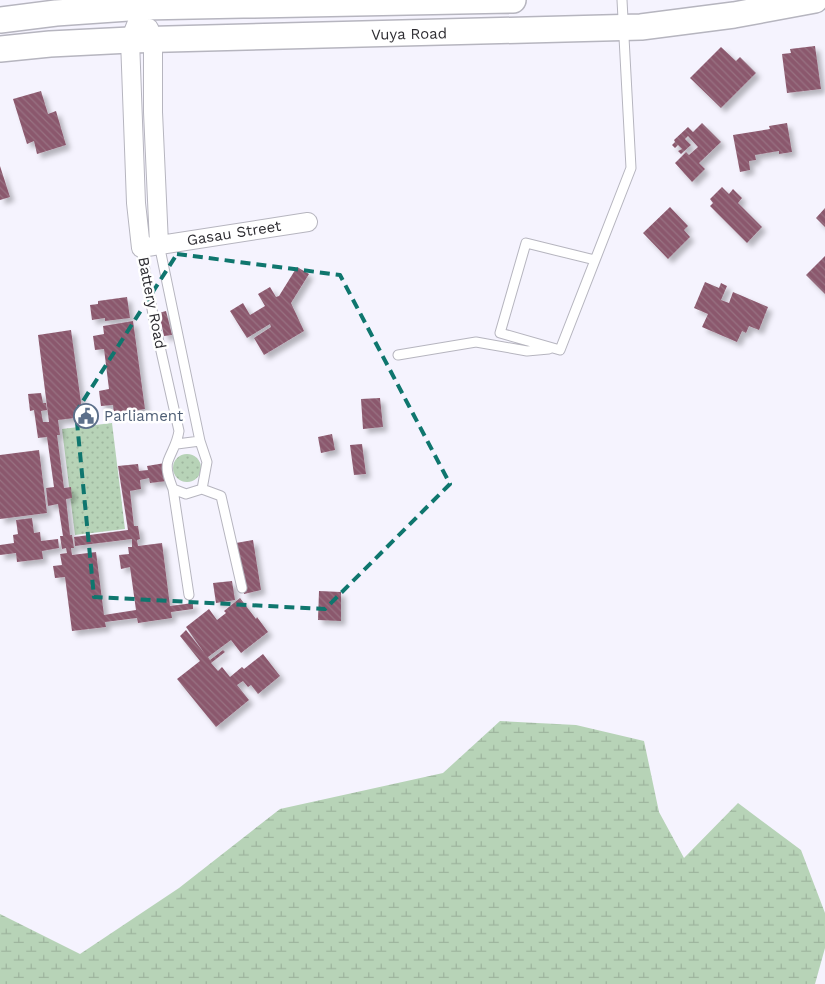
<svg xmlns="http://www.w3.org/2000/svg" width="825" height="984" font-family="'Work Sans',sans-serif">
	<defs>
		<pattern id="grass-dots" width="8" height="8" patternUnits="userSpaceOnUse" patternTransform="scale(1.25)"><rect width="8" height="8" fill="#b7d3b7"/><path d="M2 2h.1M6 6h.1" fill="none" stroke="#9eb59e" stroke-width="1.8" stroke-linecap="round"/></pattern>
		<pattern id="wetland-marsh" width="20" height="14" patternUnits="userSpaceOnUse" patternTransform="scale(1.25)"><rect width="20" height="14" fill="#b7d3b7"/><path d="M1 5h8M5 5V1M11 12h8M15 12V8" fill="none" stroke="#9eb59e"/></pattern>
		<pattern id="building-back-hatch" width="6" height="6" patternUnits="userSpaceOnUse" patternTransform="scale(1.25)"><rect width="6" height="6" fill="#8b586d"/><path d="M-1 5l2 2M0 0l6 6M5-1l2 2" fill="none" stroke="#987282"/></pattern>
		<filter id="shadow"><feDropShadow dx="4.5" dy="4.5" stdDeviation="2.5" flood-color="#0004"/></filter>
	</defs>
	<rect width="100%" height="100%" fill="#f5f3fe"/>
	<!-- grass -->
	<path fill="url(#grass-dots)" d="M 112,423 L 125,529 L 75,535 L 62,429 Z
		M173 468a14 14 0 1 1 28 0a14 14 0 1 1-28 0Z"/>
	<!-- wetland -->
	<path fill="url(#wetland-marsh)" d="M 500,721 L 576,725 L 644,741 L 659,812 L 684,858 L 738,803 L 801,850 L 825,913 L 825,948 L 815,984 L 0,984 L 0,914 L 80,954 L 179,888 L 280,809 L 443,773 Z"/>
	<!-- building -->
	<path fill="url(#building-back-hatch)" filter="url(#shadow)" d="M 815,46 L 821,89 L 787,93 L 782,54 L 791,53 L 790,49 Z
		M 721,47 L 736,61 L 740,57 L 756,73 L 721,108 L 690,78 Z
		M 41,91 L 48,114 L 56,111 L 66,145 L 37,154 L 34,141 L 27,144 L 13,99 Z
		M 702,123 L 721,142 L 699,163 L 705,169 L 692,182 L 675,163 L 686,152 L 689,155 L 698,147 L 688,136 L 685,139 L 691,145 L 681,154 L 678,151 L 682,149 L 678,145 L 675,148 L 672,145 L 675,142 L 674,140 L 688,127 L 693,132 Z
		M 787,123 L 792,152 L 779,154 L 779,151 L 755,155 L 756,160 L 749,161 L 750,170 L 740,172 L 733,135 L 770,129 L 769,126 Z
		M 0,166 L 10,197 L 0,200 Z
		M 722,187 L 729,194 L 733,189 L 742,198 L 738,203 L 762,227 L 747,243 L 710,206 L 713,203 L 710,199 Z
		M 670,207 L 688,226 L 684,230 L 690,237 L 668,259 L 643,233 Z
		M 825,208 L 825,227 L 816,218 Z
		M 825,256 L 825,294 L 806,275 Z
		M 297,267 L 309,274 L 291,303 L 304,331 L 264,355 L 254,338 L 271,327 L 270,324 L 247,338 L 230,311 L 243,303 L 250,315 L 265,306 L 258,294 L 270,287 L 276,297 L 279,296 Z
		M 705,282 L 719,288 L 721,283 L 727,286 L 721,300 L 729,303 L 733,292 L 768,307 L 759,330 L 749,326 L 746,333 L 742,331 L 737,342 L 702,327 L 708,314 L 694,308 Z
		M 127,297 L 130,318 L 105,321 L 105,318 L 92,320 L 90,305 L 98,304 L 98,301 Z
		M 166,311 L 172,335 L 164,336 L 159,313 Z
		M 133,321 L 145,409 L 114,414 L 113,405 L 101,406 L 99,391 L 109,389 L 104,349 L 95,350 L 93,336 L 104,334 L 103,326 Z
		M 71,330 L 83,417 L 58,420 L 60,435 L 57,435 L 64,488 L 71,487 L 72,498 L 66,499 L 70,535 L 72,535 L 74,548 L 71,548 L 72,555 L 96,552 L 104,615 L 136,610 L 130,567 L 121,569 L 119,555 L 129,554 L 128,547 L 132,547 L 132,539 L 75,546 L 74,537 L 128,530 L 118,466 L 138,464 L 139,471 L 148,470 L 147,466 L 165,463 L 167,481 L 150,483 L 149,478 L 140,480 L 141,489 L 130,491 L 134,526 L 138,526 L 140,539 L 137,540 L 138,546 L 162,543 L 170,606 L 193,603 L 193,609 L 171,612 L 172,618 L 138,623 L 137,618 L 105,622 L 106,627 L 72,631 L 65,577 L 55,578 L 53,566 L 62,565 L 60,554 L 67,553 L 66,548 L 62,549 L 60,536 L 63,536 L 58,504 L 48,506 L 46,488 L 54,487 L 47,437 L 38,438 L 34,410 L 30,411 L 28,394 L 41,393 L 43,403 L 46,403 L 47,410 L 41,411 L 43,422 L 49,422 L 38,335 Z
		M 380,398 L 383,427 L 363,429 L 361,399 Z
		M 332,434 L 335,450 L 321,453 L 318,437 Z
		M 362,444 L 366,474 L 354,475 L 350,445 Z
		M 39,450 L 47,513 L 0,519 L 0,455 Z
		M 32,518 L 34,533 L 40,532 L 41,541 L 58,539 L 59,548 L 42,551 L 43,559 L 17,562 L 16,553 L 0,555 L 0,545 L 14,543 L 13,535 L 18,534 L 16,520 Z
		M 253,540 L 261,590 L 244,594 L 236,543 Z
		M 232,581 L 235,600 L 216,603 L 213,583 Z
		M 319,591 L 341,592 L 341,621 L 318,620 Z
		M 240,598 L 256,619 L 257,617 L 268,632 L 241,653 L 231,640 L 208,657 L 210,660 L 223,650 L 225,652 L 211,663 L 218,671 L 222,667 L 230,677 L 242,667 L 244,669 L 263,654 L 280,676 L 258,694 L 251,685 L 248,687 L 243,681 L 237,685 L 249,700 L 216,727 L 177,679 L 200,661 L 180,636 L 186,630 L 205,654 L 186,627 L 209,609 L 217,620 L 226,613 L 224,611 Z"/>
	<g fill="none" stroke-linecap="round" stroke-linejoin="round">
		<defs>
			<path id="service" d="M 159,244 L 200,441 L 207,462 L 202,489
				M 141,248 L 154,320 L 179,431 C 177,444 172,450 168,461 C 165,470 170,481 173,489 L 189,595
				M 595,260 L 526,243 L 500,333 L 560,350 L 631,168 L 622,0
				M 398,355 L 476,342 L 527,351 L 549,349
				M 177,444 L 200,441
				M 173,489 L 186,494 L 202,489 L 221,496 L 242,588"/>
			<path id="minor" d="M 143,7 L 130,40 L 136,203 L 141,248 L 308,222
				M 149,28 L 153,40 L 153,112 L 159,244"/>
			<path id="secondary" d="M 0,20 L 56,13 L 143,7 L 513,0
				M 0,49 L 50,44 L 130,40 L 641,27 L 734,15 L 815,0"/>
		</defs>
		<!-- service casing -->
		<use href="#service" stroke="#b6b5bf" stroke-width="11"/>
		<!-- minor casing -->
		<use href="#minor" stroke="#b6b5bf" stroke-width="20"/>
		<!-- secondary casing -->
		<use href="#secondary" stroke="#b6b5bf" stroke-width="28"/>
		<!-- service -->
		<use href="#service" stroke="#fff" stroke-width="9"/>
		<!-- minor -->
		<use href="#minor" stroke="#fff" stroke-width="18"/>
		<!-- secondary -->
		<use href="#secondary" stroke="#fff" stroke-width="25"/>
	</g>
	<!-- marked area -->
	<path fill="none" stroke="#0f766e" stroke-width="4" stroke-dasharray="10 6" stroke-linejoin="round" d="M 177,254 L 340,275 L 450,484 L 325,609 L 94,597 L 76,412 Z"/>
	<!-- icons -->
	<defs>
		<symbol id="civic-ring" viewBox="-11 -11 22 22"><circle r="9.5" fill="#fff" stroke="#5c6f8a" stroke-width="1.5"/><path d="M-.6-6.5H3V-4.5H.6V-3L4-1V1h2V6H-6V1h2V-1L-.6-3ZM-1.2 2.5V6h2.4V2.5Z" fill="#5c6f8a"/></symbol>
	</defs>
	<g fill-rule="evenodd">
		<use href="#civic-ring" x="72" y="402" width="28" height="28"/>
	</g>
	<g text-anchor="middle" stroke-width="5" stroke-linejoin="round" paint-order="stroke">
		<!-- street labels -->
		<g font-size="15" fill="#2e2d32" stroke="#fff">
			<text transform="translate(409 34) rotate(-1)" y="5">Vuya Road</text>
			<text transform="translate(234 233) rotate(-9)" y="5">Gasau Street</text>
			<text transform="translate(152 303) rotate(79)" y="5">Battery Road</text>
		</g>
		<!-- service labels -->
		<g font-size="15" fill="#4e5e75" stroke="#fff" text-anchor="start">
			<text x="104" y="421">Parliament</text>
		</g>
	</g>
</svg>
